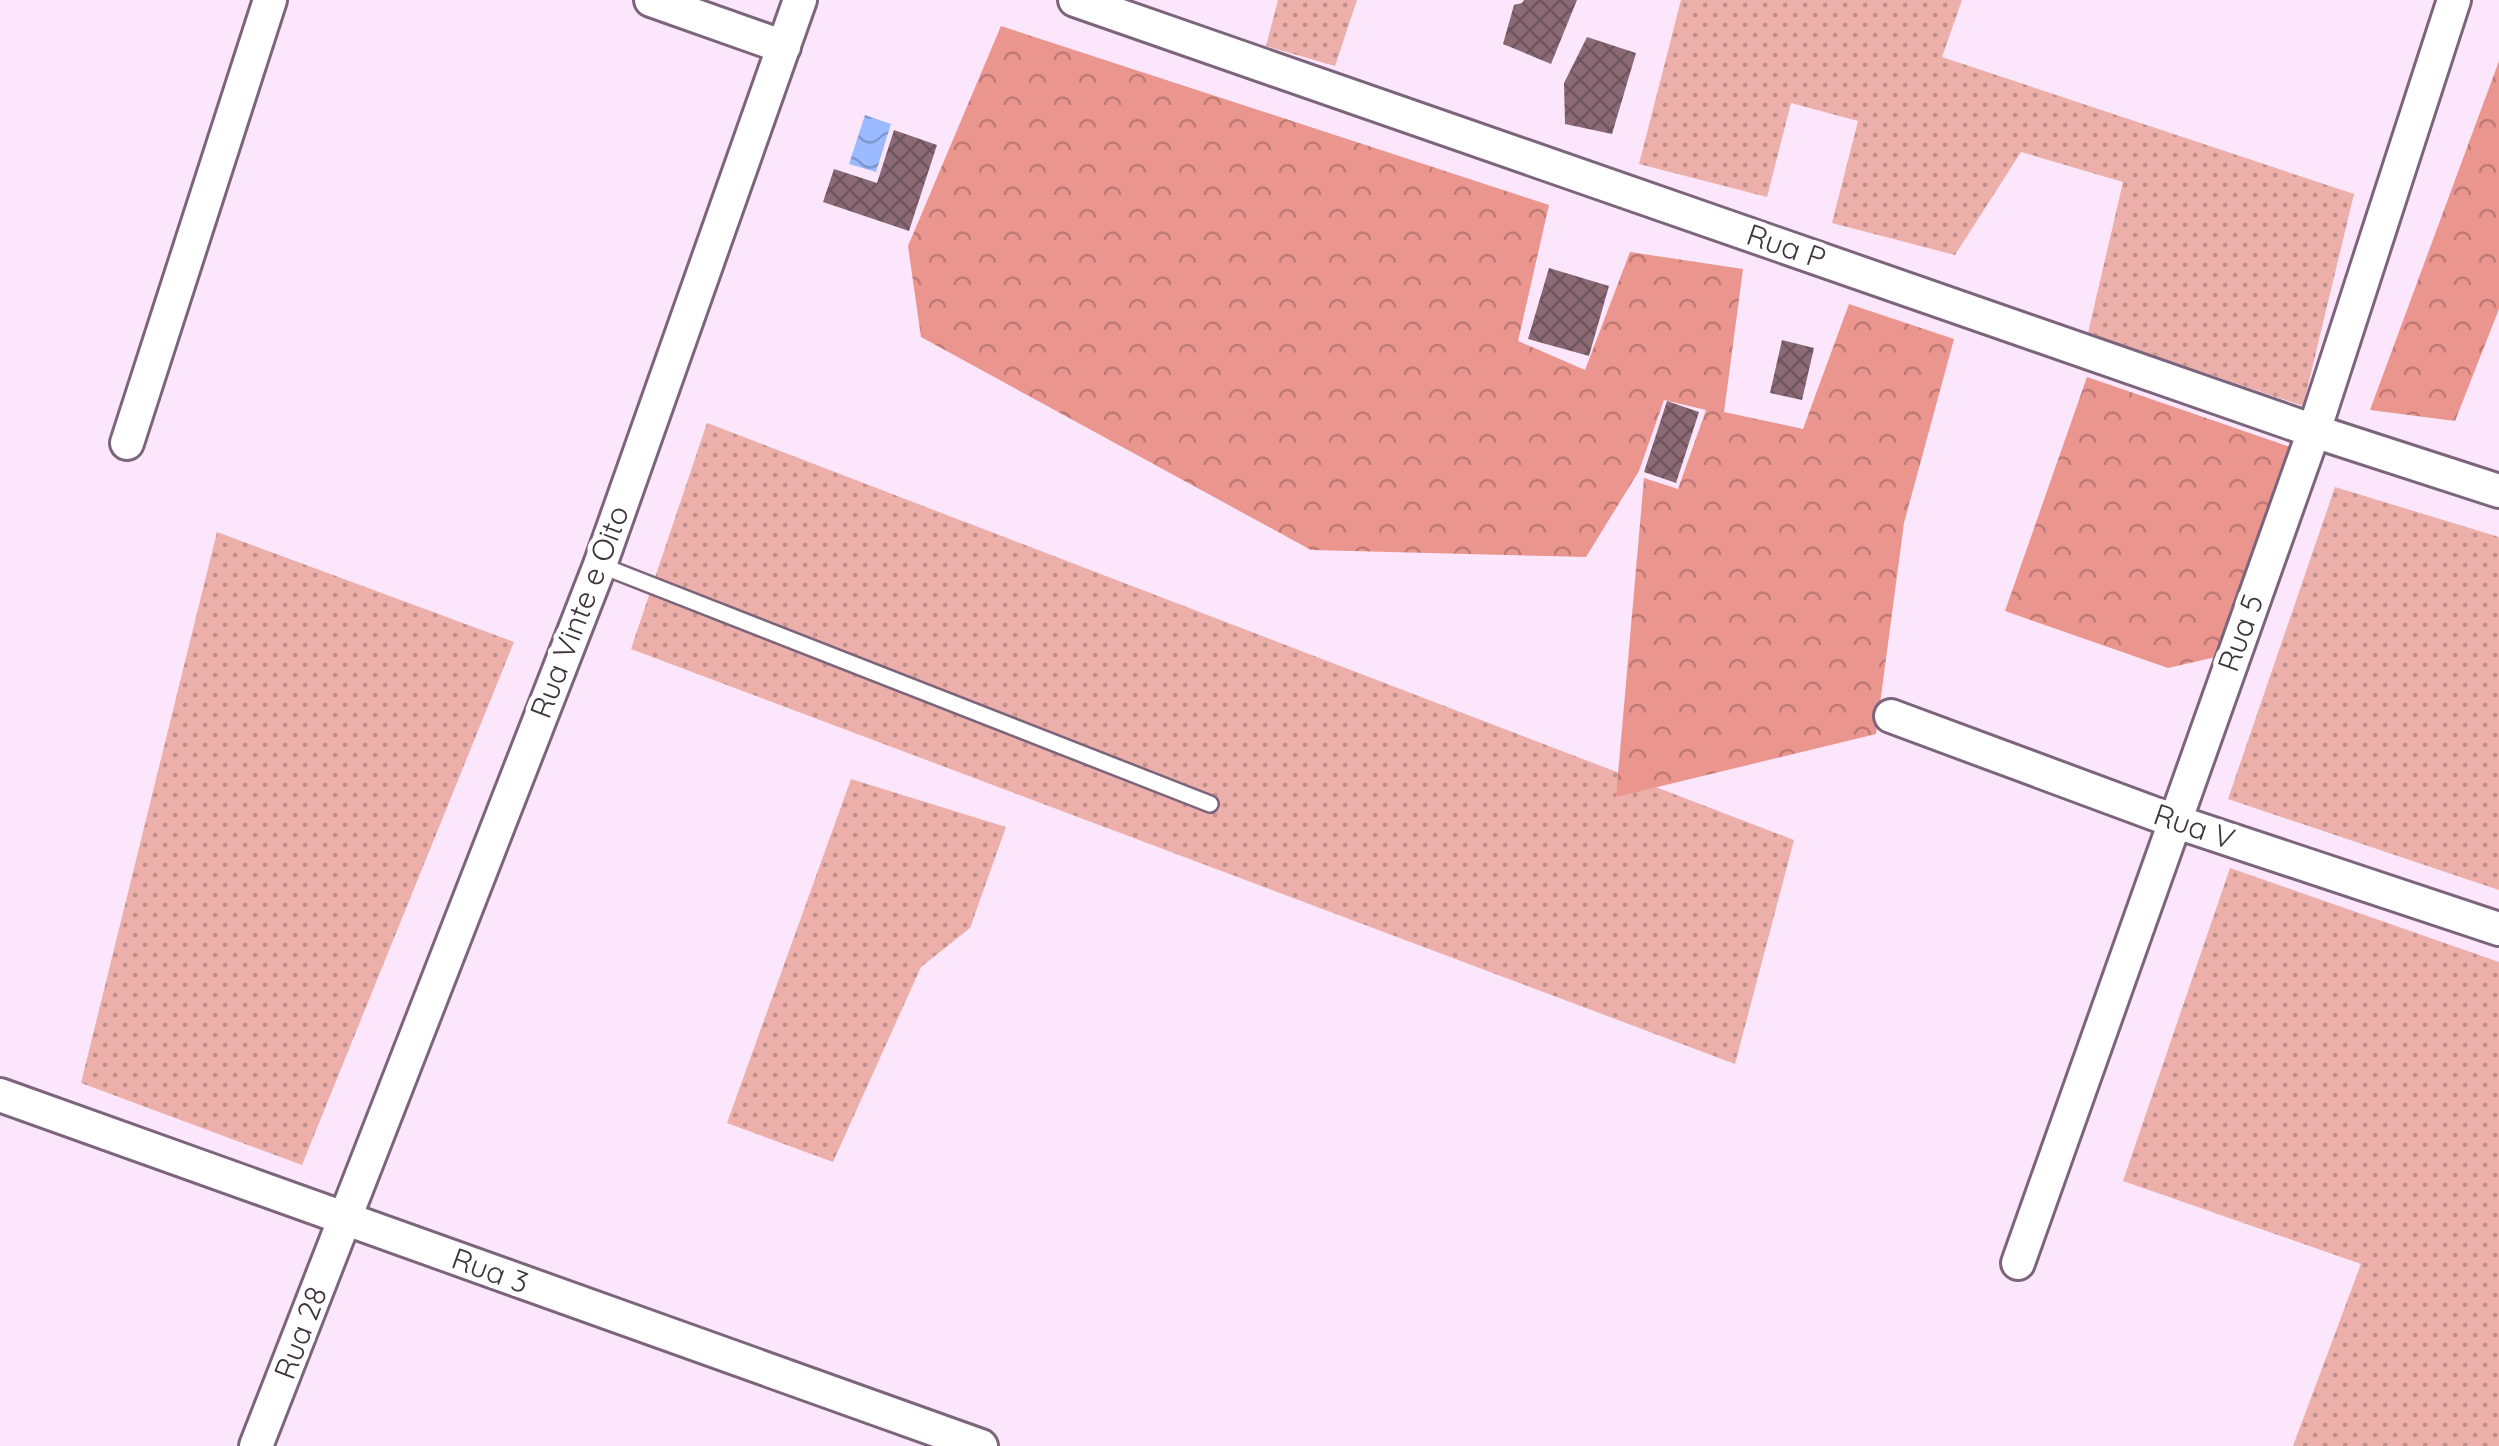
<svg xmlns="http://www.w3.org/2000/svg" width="2499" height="1446" font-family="Quicksand,sans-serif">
	<defs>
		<pattern id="grass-dots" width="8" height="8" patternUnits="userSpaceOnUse" patternTransform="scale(2.5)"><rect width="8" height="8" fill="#ecafa9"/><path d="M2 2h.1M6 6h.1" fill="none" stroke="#c18f8b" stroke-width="1.8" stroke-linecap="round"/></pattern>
		<pattern id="forest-crowns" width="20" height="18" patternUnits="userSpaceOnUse" patternTransform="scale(2.5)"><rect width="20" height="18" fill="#ea958e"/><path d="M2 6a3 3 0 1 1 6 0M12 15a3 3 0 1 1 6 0" fill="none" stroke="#bf7a75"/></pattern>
		<pattern id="water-waves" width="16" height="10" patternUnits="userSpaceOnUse" patternTransform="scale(2.5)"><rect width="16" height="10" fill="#9bbaff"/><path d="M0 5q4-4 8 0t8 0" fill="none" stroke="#8098d0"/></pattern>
		<pattern id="building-cross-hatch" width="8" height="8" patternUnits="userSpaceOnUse" patternTransform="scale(2.5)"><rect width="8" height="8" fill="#8b6a76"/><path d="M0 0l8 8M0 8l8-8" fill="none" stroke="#6d545d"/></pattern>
	</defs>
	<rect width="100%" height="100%" fill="#fce6fc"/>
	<!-- grass -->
	<path fill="url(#grass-dots)" d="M 1278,0 L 1357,0 L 1335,66 L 1266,46 Z
		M 1681,0 L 1962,0 L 1942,57 L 2354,194 L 2303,406 L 2088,333 L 2123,182 L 2021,152 L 1955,255 L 1832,223 L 1858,121 L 1791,103 L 1767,197 L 1639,164 Z
		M 707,423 L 1794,840 L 1735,1064 L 631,649 Z
		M 2335,487 L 2499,537 L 2499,890 L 2228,799 Z
		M 217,532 L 514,642 L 302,1165 L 81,1083 Z
		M 851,779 L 1006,827 L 970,928 L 921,967 L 833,1162 L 727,1123 Z
		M 2230,868 L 2499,962 L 2499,1446 L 2293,1446 L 2361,1264 L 2123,1181 Z"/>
	<!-- forest -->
	<path fill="url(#forest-crowns)" d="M 1001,26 L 1549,205 L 1518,341 L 1585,370 L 1630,252 L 1743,269 L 1724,412 L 1803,429 L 1849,304 L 1954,339 L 1904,523 L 1876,734 L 1616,797 L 1644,478 L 1678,489 L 1706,410 L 1664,400 L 1639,471 L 1586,557 L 1311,550 L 921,337 L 908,246 Z
		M 2499,61 L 2499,309 L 2455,421 L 2370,410 Z
		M 2087,377 L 2299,450 L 2220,656 L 2168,668 L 2005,611 Z"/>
	<!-- water -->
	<path fill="url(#water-waves)" d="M 865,115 L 891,124 L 876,172 L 849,164 Z"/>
	<!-- building -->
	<path fill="url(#building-cross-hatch)" d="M 1524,0 L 1577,0 L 1551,64 L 1503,44 L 1514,5 L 1522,3 Z
		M 1587,37 L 1636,53 L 1612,134 L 1565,124 L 1564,83 Z
		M 894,130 L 937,145 L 909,231 L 823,202 L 834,169 L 877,183 Z
		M 1549,268 L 1609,286 L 1589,356 L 1528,339 Z
		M 1782,340 L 1814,348 L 1802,400 L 1770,393 Z
		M 1667,401 L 1699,412 L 1676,483 L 1644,472 Z"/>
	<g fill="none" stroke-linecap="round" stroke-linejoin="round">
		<defs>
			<path id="lane" d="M 600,565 L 1210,804"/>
			<path id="street" d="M 651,0 L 784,47
				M 1075,0 L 2314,431 L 2499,491
				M 127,443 L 270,0
				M 1891,716 L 2174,821 L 2499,929
				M 0,1095 L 981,1446
				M 2018,1263 L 2314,431 L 2454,0
				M 256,1446 L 600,565 L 800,0"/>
		</defs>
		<!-- lane casing -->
		<use href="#lane" stroke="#7b647c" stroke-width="20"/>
		<!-- street casing -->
		<use href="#street" stroke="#7b647c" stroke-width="38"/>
		<!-- lane -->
		<use href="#lane" stroke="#fff" stroke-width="15"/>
		<!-- street -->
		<use href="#street" stroke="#fff" stroke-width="32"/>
	</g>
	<g text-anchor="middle" stroke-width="10" stroke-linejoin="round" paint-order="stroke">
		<!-- street labels -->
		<g font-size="30" fill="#3e343e" stroke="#fff">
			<text transform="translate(1786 247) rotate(19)" y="10">Rua P</text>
			<text transform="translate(580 612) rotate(-69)" y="10">Rua Vinte e Oito</text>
			<text transform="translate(2241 633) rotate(-70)" y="10">Rua 5</text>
			<text transform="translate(2194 827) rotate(19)" y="10">Rua V</text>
			<text transform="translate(490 1271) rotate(20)" y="10">Rua 3</text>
			<text transform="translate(301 1333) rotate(-69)" y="10">Rua 28</text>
		</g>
	</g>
</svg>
